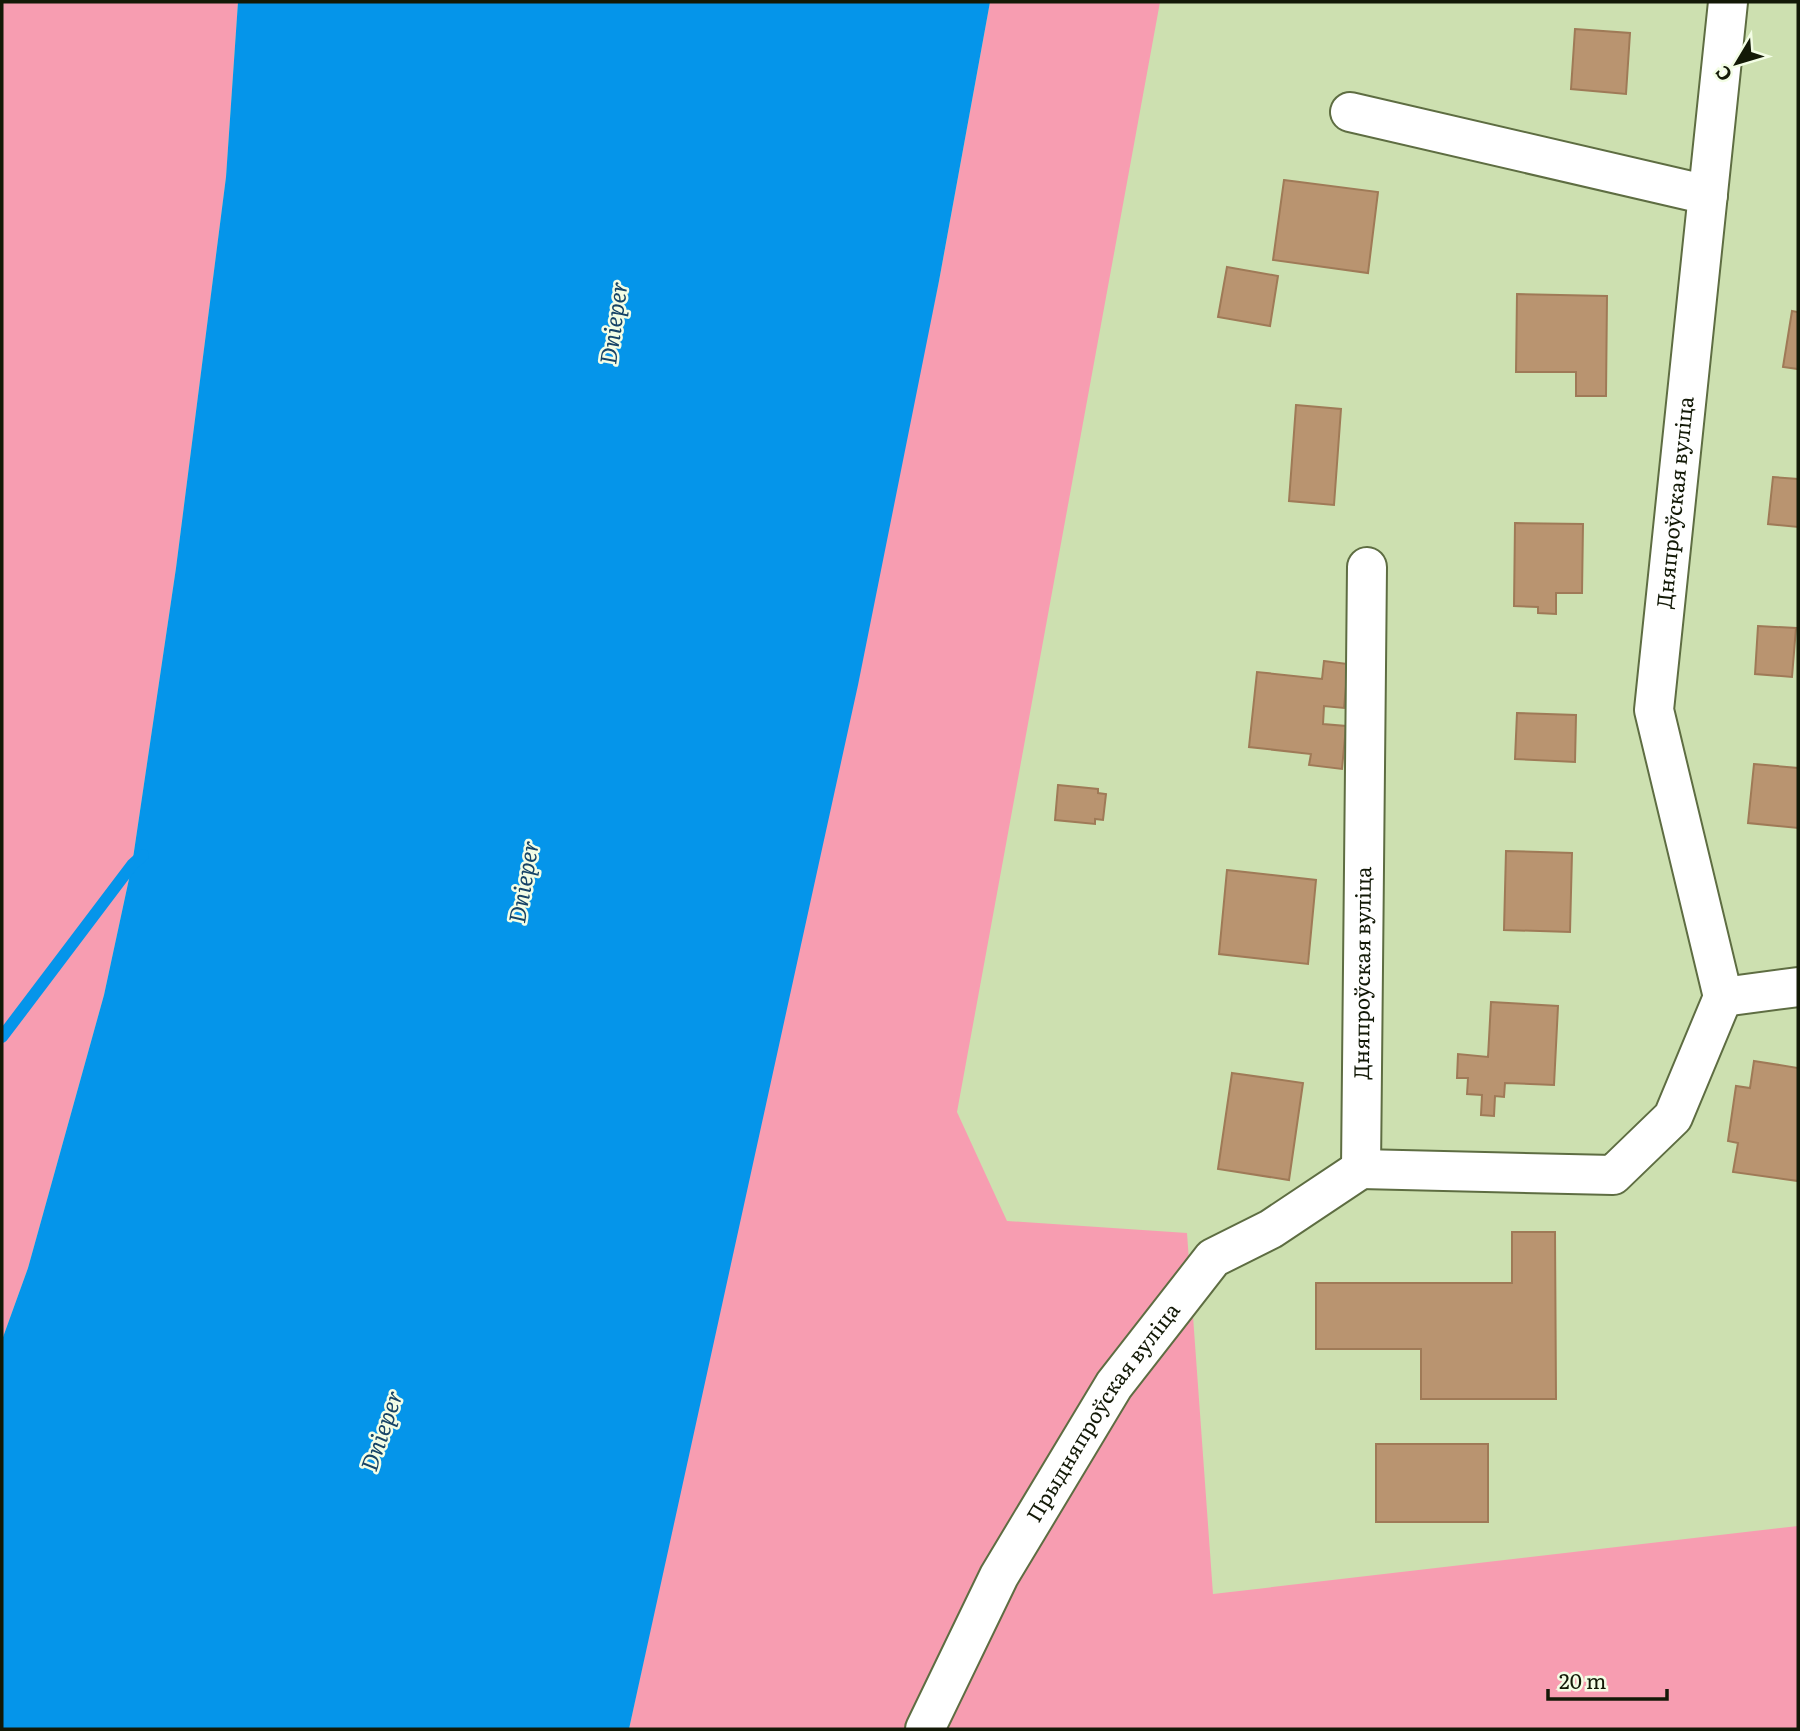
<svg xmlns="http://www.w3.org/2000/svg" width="1800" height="1731" font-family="Literata,serif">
	<rect width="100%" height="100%" fill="#cde0b0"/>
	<!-- green -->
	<path fill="#f79db1" d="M 2,2 L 238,2 L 226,177 L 176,568 L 132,865 L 104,995 L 28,1268 L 2,1340 Z
		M 990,2 L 1160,2 L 957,1112 L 1007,1221 L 1187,1233 L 1213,1594 L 1798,1526 L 1798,1729 L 629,1729 L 939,281 Z"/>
	<!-- water -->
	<path fill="#0595ea" d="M 238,2 L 990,2 L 939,281 L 858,685 L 629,1729 L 2,1729 L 2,1340 L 28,1268 L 104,995 L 132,865 L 176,568 L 226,177 Z"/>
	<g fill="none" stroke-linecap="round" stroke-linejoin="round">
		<!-- stream -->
		<path stroke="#0595ea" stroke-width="12" d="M 2,1037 L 132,865 L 143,855"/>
	</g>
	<!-- building -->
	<path fill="#b99470" stroke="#9f7a57" stroke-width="2" d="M 1575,29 L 1630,33 L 1626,94 L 1571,89 Z
		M 1284,180 L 1378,192 L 1368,273 L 1273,260 Z
		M 1227,267 L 1278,276 L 1270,326 L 1218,317 Z
		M 1517,294 L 1607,296 L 1606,396 L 1576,396 L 1576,372 L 1516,372 Z
		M 1792,311 L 1798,312 L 1798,369 L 1783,367 Z
		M 1296,405 L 1341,409 L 1334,505 L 1289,501 Z
		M 1773,477 L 1798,479 L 1798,527 L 1768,524 Z
		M 1515,523 L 1583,524 L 1582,593 L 1556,593 L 1556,614 L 1538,613 L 1538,607 L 1514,606 Z
		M 1758,626 L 1796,628 L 1792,677 L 1755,674 Z
		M 1324,661 L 1348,664 L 1344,708 L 1324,706 L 1323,724 L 1346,726 L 1342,769 L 1309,765 L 1311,754 L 1249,747 L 1257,672 L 1322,679 Z
		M 1517,713 L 1576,715 L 1575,762 L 1515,759 Z
		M 1754,764 L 1798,768 L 1798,828 L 1748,823 Z
		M 1058,785 L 1098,789 L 1098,793 L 1106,794 L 1103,820 L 1095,819 L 1095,824 L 1055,820 Z
		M 1506,851 L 1572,853 L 1570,932 L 1504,930 Z
		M 1227,870 L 1316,880 L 1308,964 L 1219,954 Z
		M 1491,1002 L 1558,1006 L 1554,1085 L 1505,1083 L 1504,1097 L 1495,1096 L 1494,1116 L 1481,1115 L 1482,1095 L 1467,1094 L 1468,1078 L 1457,1078 L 1458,1054 L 1488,1057 Z
		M 1754,1061 L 1798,1068 L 1798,1181 L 1733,1172 L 1738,1143 L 1728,1141 L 1736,1086 L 1750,1088 Z
		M 1232,1073 L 1303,1083 L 1289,1180 L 1218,1169 Z
		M 1512,1232 L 1555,1232 L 1556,1399 L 1421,1399 L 1421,1349 L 1316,1349 L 1316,1283 L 1512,1283 Z
		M 1376,1444 L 1488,1444 L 1488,1522 L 1376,1522 Z"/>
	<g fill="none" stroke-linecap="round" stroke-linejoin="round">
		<defs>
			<g id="minor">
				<path d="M 1350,112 L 1708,195"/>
				<path id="s1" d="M 1723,997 L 1654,710 L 1728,2"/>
				<path d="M 1723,997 L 1798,987"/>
				<path id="s2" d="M 1361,1169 L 1367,567"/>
				<path d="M 1361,1169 L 1613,1175 L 1673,1117 L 1723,997"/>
				<path id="s3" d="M 925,1729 L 999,1576 L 1114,1385 L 1213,1258 L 1271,1229 L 1361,1169"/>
			</g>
		</defs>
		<!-- minor casing -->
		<use href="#minor" stroke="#5e6d42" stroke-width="42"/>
		<!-- minor -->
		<use href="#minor" stroke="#fff" stroke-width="38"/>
	</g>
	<g text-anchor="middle" stroke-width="5" stroke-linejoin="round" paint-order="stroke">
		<!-- street labels -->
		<g font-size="21" fill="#131907" stroke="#f3fde5">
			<text dy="7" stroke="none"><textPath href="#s1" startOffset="504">Дняпроўская вуліца</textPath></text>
			<text dy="7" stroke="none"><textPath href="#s2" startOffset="196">Дняпроўская вуліца</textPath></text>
			<text dy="7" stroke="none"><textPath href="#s3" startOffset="364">Прыдняпроўская вуліца</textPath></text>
		</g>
		<!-- water labels -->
		<g font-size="23" font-style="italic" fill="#164366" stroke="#f3fde5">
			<text transform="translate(614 323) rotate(-82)" y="8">Dnieper</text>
			<text transform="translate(524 882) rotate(-80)" y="8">Dnieper</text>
			<text transform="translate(382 1431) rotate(-71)" y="8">Dnieper</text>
		</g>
	</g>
	<!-- border -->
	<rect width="1800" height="1731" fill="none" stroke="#131907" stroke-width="7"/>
	<!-- north arrow -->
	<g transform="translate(1737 63) rotate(232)" stroke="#f3fde5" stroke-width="5" paint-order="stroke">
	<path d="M0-5L12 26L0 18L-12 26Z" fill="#131907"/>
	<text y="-10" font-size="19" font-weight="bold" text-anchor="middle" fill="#131907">С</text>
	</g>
	<!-- scale -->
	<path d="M1548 1689v10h119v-10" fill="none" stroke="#131907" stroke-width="3.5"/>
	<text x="1559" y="1689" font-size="21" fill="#131907" stroke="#f3fde5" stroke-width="5" paint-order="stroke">20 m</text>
</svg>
